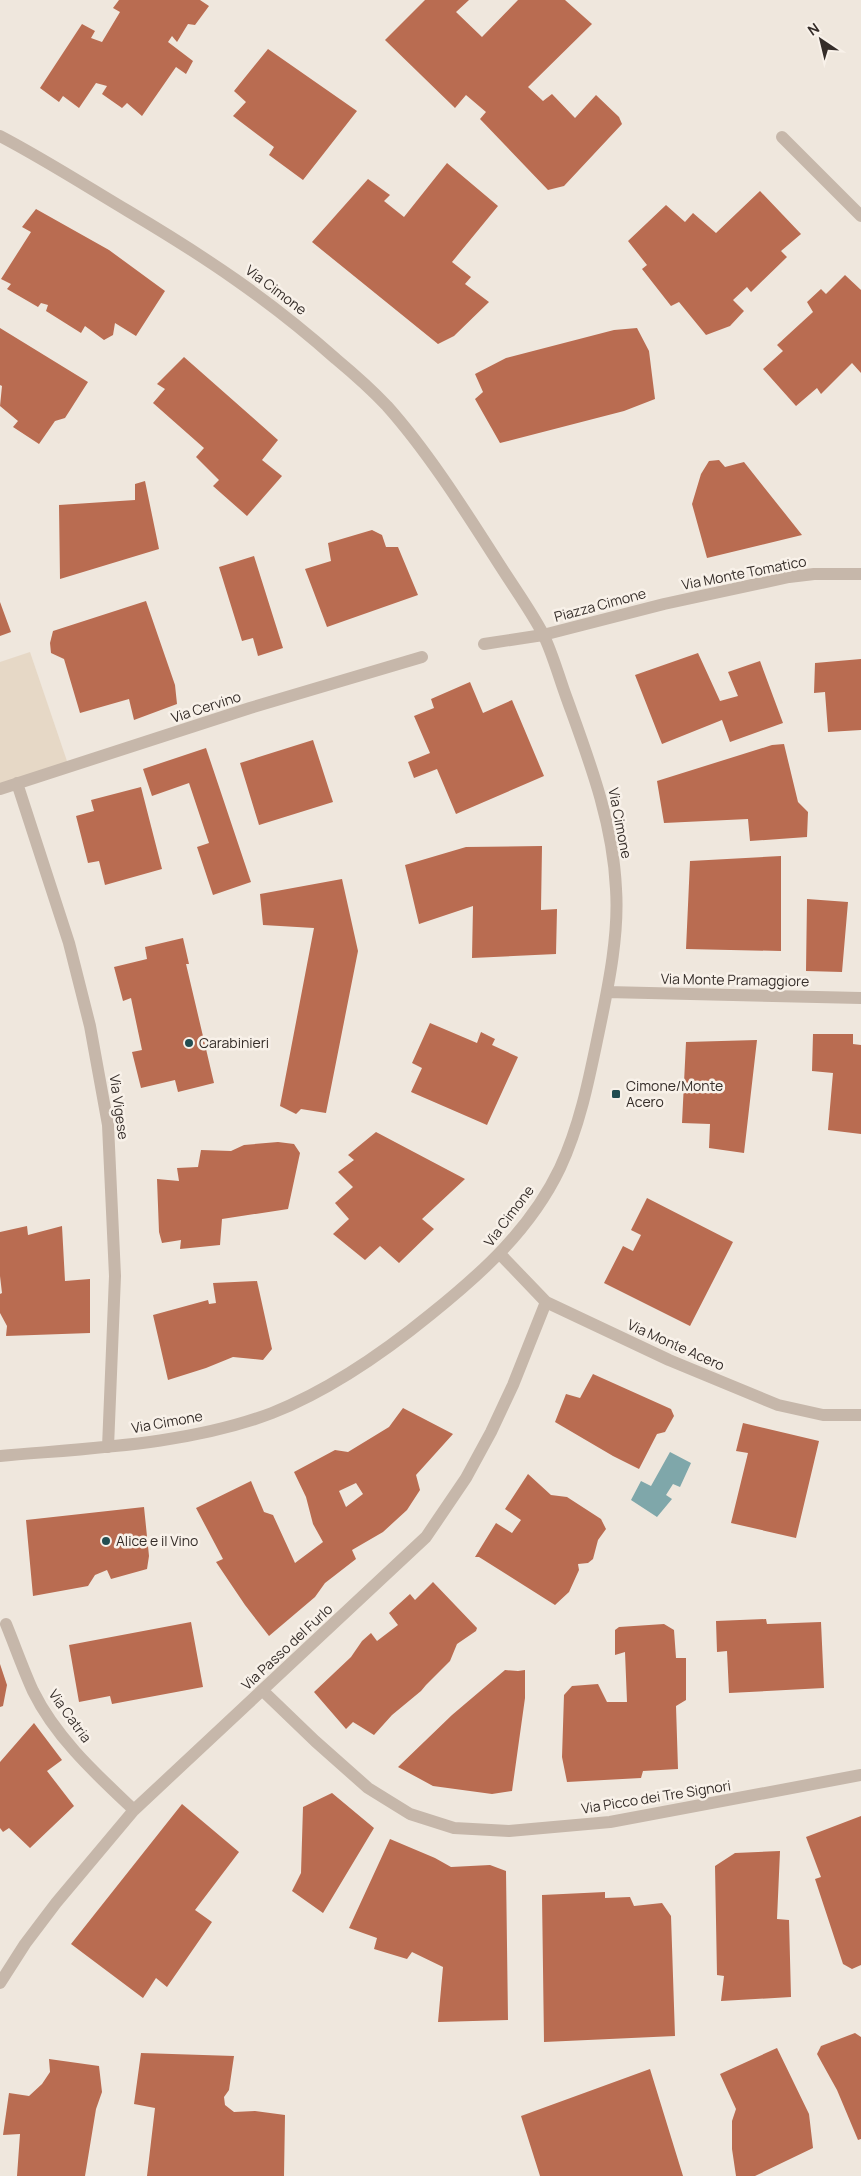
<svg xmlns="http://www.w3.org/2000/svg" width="861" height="2176" font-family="Manrope,sans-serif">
	<rect width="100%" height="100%" fill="#efe7dd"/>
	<!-- plaza -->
	<path fill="#e6d8c6" d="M 30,652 L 69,767 L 0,789 L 0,662 Z"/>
	<!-- water -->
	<path fill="#7fa7aa" d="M 670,1452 L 691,1463 L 680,1487 L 673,1484 L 666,1495 L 672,1499 L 657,1517 L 631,1500 L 641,1481 L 651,1486 Z"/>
	<!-- building -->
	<path fill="#b96c51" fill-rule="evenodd" d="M 119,0 L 200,0 L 209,6 L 195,25 L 188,24 L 177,42 L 172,36 L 168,42 L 193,61 L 186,74 L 176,67 L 142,116 L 127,103 L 122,108 L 102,94 L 107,86 L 96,83 L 79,108 L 63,96 L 59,102 L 40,88 L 82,24 L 95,31 L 91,38 L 102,42 L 120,12 L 113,8 Z
		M 425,0 L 469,0 L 456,12 L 482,37 L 518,0 L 565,0 L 592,24 L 528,87 L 543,101 L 552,94 L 575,118 L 596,95 L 619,117 L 622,124 L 564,186 L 548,190 L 480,119 L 486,112 L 466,95 L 455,108 L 385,40 Z
		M 268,49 L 357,111 L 303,180 L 269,155 L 274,147 L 233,116 L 246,102 L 234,91 Z
		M 447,163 L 498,206 L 452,262 L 471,277 L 465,284 L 489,302 L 454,336 L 438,344 L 312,242 L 368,179 L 390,195 L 384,201 L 404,217 Z
		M 760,191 L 801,234 L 781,251 L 787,257 L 751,292 L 747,287 L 733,300 L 744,311 L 730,326 L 706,335 L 679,302 L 671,306 L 642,269 L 647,265 L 628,241 L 666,205 L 685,222 L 693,213 L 716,233 Z
		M 36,209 L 109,250 L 165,291 L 136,336 L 115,323 L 113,335 L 104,340 L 85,326 L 81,333 L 46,311 L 48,305 L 41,303 L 38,307 L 7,289 L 11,284 L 1,279 L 31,232 L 22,227 Z
		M 845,275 L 861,290 L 861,373 L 852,363 L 821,394 L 817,388 L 796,406 L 763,369 L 783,351 L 777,345 L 813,312 L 807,302 L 821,289 L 826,294 Z
		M 0,328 L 88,382 L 65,418 L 55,421 L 39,444 L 13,427 L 18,421 L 0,406 L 2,386 L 0,385 Z
		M 637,328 L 649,351 L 655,399 L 624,411 L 500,443 L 475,399 L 483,392 L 475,374 L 506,358 L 614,330 Z
		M 184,357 L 278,440 L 262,460 L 282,476 L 247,516 L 213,486 L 219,480 L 196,457 L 204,448 L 153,403 L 165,389 L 157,384 Z
		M 719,460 L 725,467 L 744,462 L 802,535 L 707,558 L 692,504 L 701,474 L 709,461 Z
		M 145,481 L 159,549 L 60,579 L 59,505 L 135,500 L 135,484 Z
		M 372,530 L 382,535 L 386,547 L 398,547 L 418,595 L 327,627 L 305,569 L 331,561 L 328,543 Z
		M 254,556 L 283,648 L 258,656 L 253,638 L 242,641 L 219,567 Z
		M 146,601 L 175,685 L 177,704 L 134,720 L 129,699 L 80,713 L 64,659 L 51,653 L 50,643 L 53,631 Z
		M 0,602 L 11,632 L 0,636 Z
		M 698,653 L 720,701 L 738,696 L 728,672 L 760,661 L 783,723 L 730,742 L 722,720 L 662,744 L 635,675 Z
		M 861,659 L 861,730 L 828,732 L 825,692 L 814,693 L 815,663 Z
		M 470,682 L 483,713 L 512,700 L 544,776 L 456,814 L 437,769 L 414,778 L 408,762 L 430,753 L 414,716 L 434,708 L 431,699 Z
		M 313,740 L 333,802 L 259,825 L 240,763 Z
		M 784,744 L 798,802 L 808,812 L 807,837 L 750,841 L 748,819 L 664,823 L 657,781 L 772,745 Z
		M 206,748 L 251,882 L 213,895 L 197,847 L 209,843 L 189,783 L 152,796 L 143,769 Z
		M 141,787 L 162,869 L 105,885 L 99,861 L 88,863 L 76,816 L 94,811 L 91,800 Z
		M 542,846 L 541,910 L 557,909 L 556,954 L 472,958 L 473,906 L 419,924 L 405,865 L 466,847 Z
		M 781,856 L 781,951 L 686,949 L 690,861 Z
		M 342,879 L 358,951 L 326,1113 L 301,1109 L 296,1114 L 280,1106 L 314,928 L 263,925 L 260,894 Z
		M 807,899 L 848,902 L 842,972 L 806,971 Z
		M 183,938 L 189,964 L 186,964 L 214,1083 L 178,1092 L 175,1080 L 141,1088 L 132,1052 L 142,1050 L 131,998 L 123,1001 L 114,967 L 147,959 L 145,947 Z
		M 430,1023 L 477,1043 L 481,1032 L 495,1039 L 492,1045 L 518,1057 L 487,1125 L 411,1092 L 422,1068 L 412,1063 Z
		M 813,1034 L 853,1034 L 853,1044 L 861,1045 L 861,1134 L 828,1130 L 833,1073 L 812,1071 Z
		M 757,1040 L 744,1153 L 709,1148 L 710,1124 L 682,1123 L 686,1042 Z
		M 376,1132 L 465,1179 L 422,1219 L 434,1229 L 399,1263 L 380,1246 L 365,1260 L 333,1234 L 349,1219 L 335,1203 L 353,1187 L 338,1172 L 354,1160 L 348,1155 Z
		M 278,1142 L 294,1144 L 300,1153 L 288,1209 L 222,1219 L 220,1245 L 180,1249 L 181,1240 L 162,1243 L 159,1232 L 157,1179 L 179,1181 L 177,1168 L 198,1167 L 201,1150 L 231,1151 L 244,1145 Z
		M 647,1198 L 733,1242 L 690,1326 L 604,1283 L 623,1246 L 633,1251 L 641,1235 L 631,1230 Z
		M 27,1226 L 28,1235 L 62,1226 L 65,1281 L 90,1279 L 90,1333 L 6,1336 L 7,1326 L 0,1313 L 0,1294 L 2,1293 L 0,1276 L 0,1232 Z
		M 257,1281 L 272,1349 L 263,1360 L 233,1357 L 206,1368 L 168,1380 L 153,1315 L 208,1300 L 209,1304 L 216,1303 L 213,1283 Z
		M 593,1374 L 671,1409 L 674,1416 L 665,1432 L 657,1434 L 639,1469 L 613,1456 L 555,1422 L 566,1394 L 580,1398 Z
		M 403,1408 L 453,1434 L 416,1475 L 420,1490 L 407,1510 L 383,1532 L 352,1550 L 356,1559 L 325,1583 L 315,1597 L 269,1636 L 245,1605 L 216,1562 L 223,1559 L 196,1508 L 251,1481 L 264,1512 L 273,1515 L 295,1563 L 323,1542 L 313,1524 L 306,1497 L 294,1472 L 335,1450 L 348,1452 L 389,1427 ZM 356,1483 L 363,1494 L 346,1507 L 339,1491 Z
		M 743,1423 L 819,1441 L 796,1538 L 731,1523 L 748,1453 L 736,1451 Z
		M 528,1474 L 551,1495 L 567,1497 L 601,1519 L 606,1529 L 598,1540 L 593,1559 L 588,1563 L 578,1564 L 579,1570 L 569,1592 L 555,1605 L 479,1557 L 475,1557 L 496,1523 L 512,1533 L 521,1520 L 505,1509 Z
		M 144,1507 L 149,1556 L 147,1569 L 111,1579 L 107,1570 L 95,1575 L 88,1586 L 33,1596 L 26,1520 Z
		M 433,1582 L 477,1628 L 476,1631 L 457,1644 L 450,1661 L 426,1685 L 421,1691 L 392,1715 L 374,1735 L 353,1722 L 346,1729 L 314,1692 L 351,1657 L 362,1641 L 371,1633 L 377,1641 L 398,1625 L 389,1613 L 410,1594 L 415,1600 Z
		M 766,1619 L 767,1624 L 821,1622 L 824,1688 L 729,1693 L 727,1651 L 717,1652 L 716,1621 Z
		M 191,1622 L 203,1687 L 112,1704 L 110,1696 L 79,1702 L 69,1645 Z
		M 664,1624 L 674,1630 L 676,1658 L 686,1658 L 686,1700 L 676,1706 L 678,1769 L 643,1771 L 641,1778 L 567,1782 L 562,1757 L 564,1695 L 572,1686 L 598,1684 L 607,1702 L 627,1702 L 625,1652 L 615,1655 L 615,1630 L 619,1627 Z
		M 0,1664 L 7,1685 L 3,1706 L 0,1707 Z
		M 505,1670 L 518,1671 L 525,1670 L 525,1698 L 512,1791 L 492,1794 L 433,1786 L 398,1767 L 452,1715 Z
		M 34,1723 L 62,1760 L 47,1771 L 74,1806 L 30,1848 L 9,1828 L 3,1832 L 0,1828 L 0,1762 Z
		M 332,1793 L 374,1828 L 323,1913 L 292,1891 L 301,1873 L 303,1807 Z
		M 182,1804 L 239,1852 L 195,1910 L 212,1922 L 167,1987 L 156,1978 L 143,1998 L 71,1944 Z
		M 861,1816 L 861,1965 L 852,1969 L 843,1964 L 815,1879 L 821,1877 L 806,1837 Z
		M 390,1839 L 435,1858 L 451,1867 L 490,1865 L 506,1871 L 508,2020 L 438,2022 L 443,1967 L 412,1952 L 407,1959 L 374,1949 L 377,1938 L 349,1928 Z
		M 780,1851 L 777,1919 L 789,1920 L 791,1997 L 721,2001 L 724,1976 L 717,1975 L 715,1866 L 735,1853 Z
		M 605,1892 L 605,1898 L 630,1897 L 634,1906 L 662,1903 L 671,1916 L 675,2036 L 544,2042 L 542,1895 Z
		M 855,2033 L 861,2037 L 861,2139 L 858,2140 L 837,2090 L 817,2054 L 821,2046 Z
		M 777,2048 L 809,2114 L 813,2148 L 755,2176 L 736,2176 L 732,2149 L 732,2121 L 736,2109 L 720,2074 Z
		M 141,2053 L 234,2056 L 229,2090 L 224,2097 L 225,2105 L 234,2112 L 255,2111 L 285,2115 L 284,2176 L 147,2176 L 155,2108 L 134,2104 Z
		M 49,2059 L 99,2066 L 102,2092 L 96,2109 L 85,2176 L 17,2176 L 20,2134 L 3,2135 L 9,2093 L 29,2096 L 42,2084 L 50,2072 Z
		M 650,2069 L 683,2176 L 540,2176 L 521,2116 Z"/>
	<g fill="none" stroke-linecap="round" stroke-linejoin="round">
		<!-- minor -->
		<path stroke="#c6b7aa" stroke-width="12" d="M 0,136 C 44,159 86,186 128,211 C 204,256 270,300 336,359 C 354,374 371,389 387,406 C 429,453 467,514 501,567 C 515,589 531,611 543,634 C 553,654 559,678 567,699 C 589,760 613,822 616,889 C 619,933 609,983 600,1026 C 590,1074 581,1123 560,1168 C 531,1229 482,1273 431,1314 C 382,1354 330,1390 272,1413 C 188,1445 89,1448 0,1456
			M 782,137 L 861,216
			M 484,644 L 543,635 L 664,604 L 789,577 L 814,574 L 861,574
			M 17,783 L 69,943 L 90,1026 L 108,1125 L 115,1276 L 108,1447
			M 0,789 L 250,708 L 422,657
			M 607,992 L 861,998
			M 500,1254 L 546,1302 L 669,1360 L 778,1405 L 823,1415 L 861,1415
			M 6,1624 C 15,1646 23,1669 33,1691 C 56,1738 97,1775 134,1810
			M 262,1690 L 315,1741 L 368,1788 L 410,1814 L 454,1828 L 509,1831 L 610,1822 L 861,1775
			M 0,1983 L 25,1944 L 56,1903 L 134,1810 L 426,1537 L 466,1478 L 491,1432 L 513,1385 L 546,1302"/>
	</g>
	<!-- markers -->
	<g fill="#234e52" stroke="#f8f1e9" stroke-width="2">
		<circle cx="189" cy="1043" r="5"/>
		<rect x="611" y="1089" width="10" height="10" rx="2.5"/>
		<circle cx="106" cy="1541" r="5"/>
	</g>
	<g text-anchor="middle" stroke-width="5" stroke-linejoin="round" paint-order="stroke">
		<!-- street labels -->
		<g font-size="14" fill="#352d29" stroke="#f8f1e9">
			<text transform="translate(276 290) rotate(37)" y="5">Via Cimone</text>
			<text transform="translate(744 573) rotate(-11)" y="5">Via Monte Tomatico</text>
			<text transform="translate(600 605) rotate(-15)" y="5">Piazza Cimone</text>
			<text transform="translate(206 707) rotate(-18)" y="5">Via Cervino</text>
			<text transform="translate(620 823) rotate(79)" y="5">Via Cimone</text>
			<text transform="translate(735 980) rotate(1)" y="5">Via Monte Pramaggiore</text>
			<text transform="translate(119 1107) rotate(82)" y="5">Via Vigese</text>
			<text transform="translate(509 1216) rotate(-53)" y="5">Via Cimone</text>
			<text transform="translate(676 1345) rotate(24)" y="5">Via Monte Acero</text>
			<text transform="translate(167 1422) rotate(-10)" y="5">Via Cimone</text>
			<text transform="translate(287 1647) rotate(-43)" y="5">Via Passo del Furlo</text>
			<text transform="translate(70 1716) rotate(54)" y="5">Via Catria</text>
			<text transform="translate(656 1797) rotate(-9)" y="5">Via Picco dei Tre Signori</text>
		</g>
		<!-- poi labels -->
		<g font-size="14" fill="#352d29" stroke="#f8f1e9" text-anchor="start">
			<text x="199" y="1048">Carabinieri</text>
			<text x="626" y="1091">Cimone/Monte<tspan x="626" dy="16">Acero</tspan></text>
			<text x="116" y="1546">Alice e il Vino</text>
		</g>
	</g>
	<!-- north arrow -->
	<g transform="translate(821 40) rotate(325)" stroke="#f8f1e9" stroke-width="4" paint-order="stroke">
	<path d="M0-4L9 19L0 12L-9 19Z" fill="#352d29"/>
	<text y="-8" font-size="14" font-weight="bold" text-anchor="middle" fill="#352d29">N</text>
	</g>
</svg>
